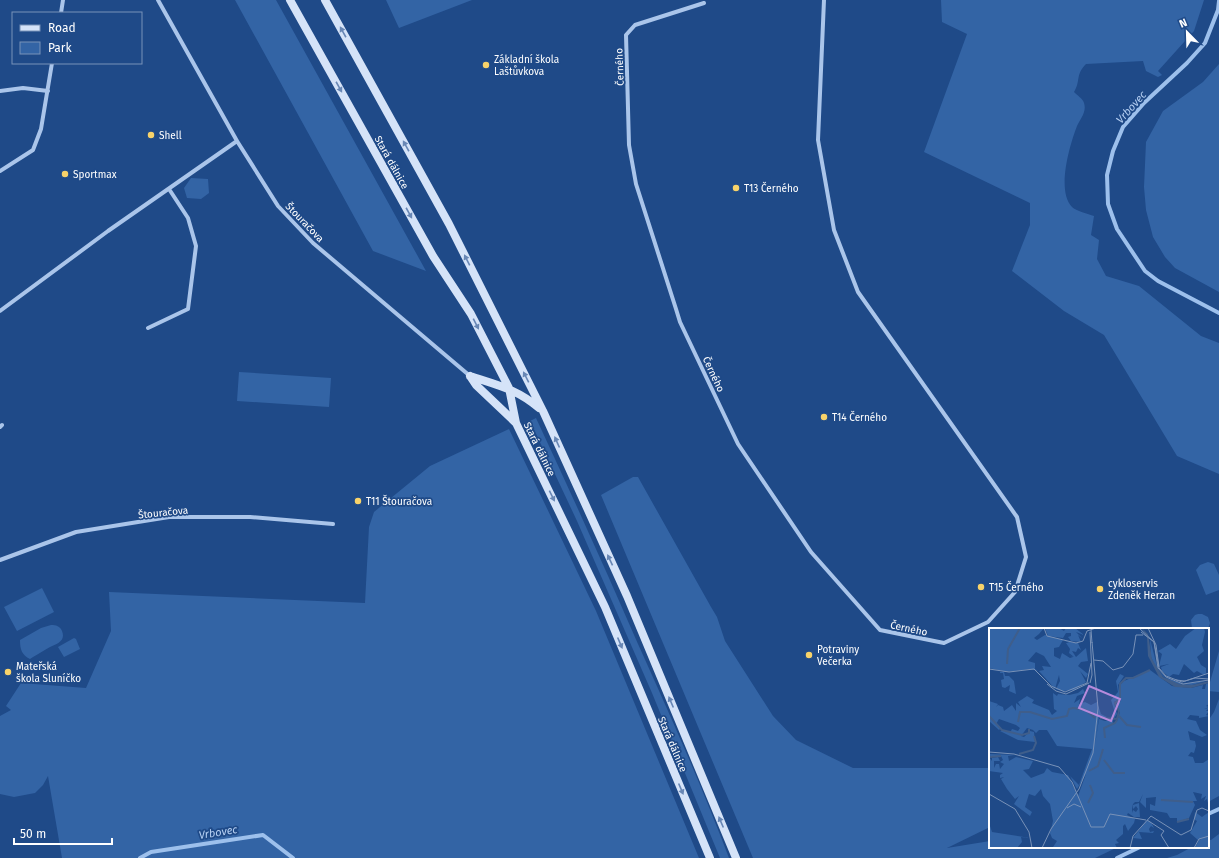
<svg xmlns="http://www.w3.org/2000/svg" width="1219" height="858" font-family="'Fira Sans',sans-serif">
	<rect width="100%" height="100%" fill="#1f4a88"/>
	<!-- green -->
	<path fill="#3364a5" d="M 235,0 L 276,0 L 426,271 L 373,251 Z
		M 386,0 L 472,0 L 399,28 Z
		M 941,0 L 1204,0 L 1194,31 L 1158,71 L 1162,75 L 1158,77 L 1146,71 L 1143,61 L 1086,64 C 1075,75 1081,81 1074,92 C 1077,95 1083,99 1084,103 C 1087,112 1080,119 1077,126 C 1070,144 1056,191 1072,207 C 1076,211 1088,214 1094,216 L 1091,235 L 1099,240 L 1097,259 L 1106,276 L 1139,286 L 1201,336 L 1219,343 L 1219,474 L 1177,456 L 1104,335 L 1064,311 L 1012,271 L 1030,225 L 1030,203 L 924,152 L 967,34 L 942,22 Z
		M 1219,64 L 1219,292 L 1175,268 L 1165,257 L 1153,237 L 1146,210 L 1144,187 L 1146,142 L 1163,111 L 1203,82 Z
		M 191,178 L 208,179 L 209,193 L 201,199 L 187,198 L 184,188 Z
		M 239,372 L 331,378 L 329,407 L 237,401 Z
		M 536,418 C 571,493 605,568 638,644 C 670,715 702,786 729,858 L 720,858 L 652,693 L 577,521 L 530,421 Z
		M 509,429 L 596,611 L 699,858 L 62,858 L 48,776 L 43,785 L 35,793 L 14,797 L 0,794 L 0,716 L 11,710 L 6,706 L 21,683 L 86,688 L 111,631 L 109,592 L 365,603 L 369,527 L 374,512 L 430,466 Z
		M 633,477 L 638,477 L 711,607 L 717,617 L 725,641 L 773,716 L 796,740 L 853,768 L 990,768 L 990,827 L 947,848 L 990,841 L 990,847 L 1118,847 L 1095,858 L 753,858 L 601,495 Z
		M 1208,562 L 1214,564 L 1219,575 L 1219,590 L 1206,595 L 1196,570 L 1200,565 Z
		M 42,588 L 54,612 L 17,631 L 4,607 Z
		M 1198,614 L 1202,614 L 1208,617 L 1210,623 L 1208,629 L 1192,628 L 1191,620 L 1195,615 Z
		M 51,625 C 56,625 60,626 62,631 C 66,641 57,644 50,647 C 44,650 39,654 33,657 L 30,659 C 22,655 20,650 20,640 L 41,628 Z
		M 74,638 L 76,639 L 80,649 L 64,657 L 58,647 Z
		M 1219,651 L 1219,692 L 1208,691 L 1208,689 Z
		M 1219,699 L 1219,796 L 1208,802 L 1208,721 L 1214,712 Z
		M 1219,834 L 1219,858 L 1167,858 L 1177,855 L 1192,847 L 1208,847 L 1208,840 L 1211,840 Z"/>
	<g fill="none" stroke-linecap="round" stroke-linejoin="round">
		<!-- stream -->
		<path stroke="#9dc0ec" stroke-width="4" d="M 1219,1 L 1218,10 L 1205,43 L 1187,63 L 1144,103 L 1123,127 L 1113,151 L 1107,175 L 1108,204 L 1117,229 L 1145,271 L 1158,281 L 1219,313
			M 1208,814 L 1219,809
			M 140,858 L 151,852 L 263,835 L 293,858
			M 1117,858 L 1140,847"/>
		<!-- street -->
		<path stroke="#aac5ea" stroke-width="4" d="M 158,0 L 237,141 L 278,206 L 313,243 L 470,376
			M 704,3 L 635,25 L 626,35 L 629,145 L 636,184 L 676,309 L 680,322 L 738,444 L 811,552 L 880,630 L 944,643 L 988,622 L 1015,592 L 1026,557 L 1017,517 L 858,292 L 834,230 L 818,140 L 824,0
			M 61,13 L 63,0
			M 0,91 L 23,88 L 48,91
			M 0,171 L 33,150 L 41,129 L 52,63
			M 0,311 L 108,231 L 237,141
			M 148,328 L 188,309 L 196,246 L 188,218 L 169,189
			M 0,427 L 2,425
			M 0,560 L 76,532 L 169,517 L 250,517 L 333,524"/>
		<!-- secondary -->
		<path stroke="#d5e3f8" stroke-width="8" d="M 290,0 L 433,256 L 471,314 L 509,388 L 516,423 L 605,607 L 710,858
			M 325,0 L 449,224 L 543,411 L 627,596 L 736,858
			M 470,376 C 497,385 517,389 539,408
			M 470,376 L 476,385 L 516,423"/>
	</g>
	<!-- one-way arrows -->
	<defs><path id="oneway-solid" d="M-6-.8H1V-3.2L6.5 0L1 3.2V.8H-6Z"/></defs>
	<g fill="#6887b5">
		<use href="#oneway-solid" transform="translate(343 32) rotate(-119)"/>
		<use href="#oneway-solid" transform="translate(339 87) rotate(61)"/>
		<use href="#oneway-solid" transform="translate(406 146) rotate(-119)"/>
		<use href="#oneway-solid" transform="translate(409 213) rotate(61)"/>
		<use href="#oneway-solid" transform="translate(467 260) rotate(-117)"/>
		<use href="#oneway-solid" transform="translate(476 324) rotate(63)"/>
		<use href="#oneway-solid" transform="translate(526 377) rotate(-117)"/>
		<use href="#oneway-solid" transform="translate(557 442) rotate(-114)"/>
		<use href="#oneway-solid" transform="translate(552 496) rotate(64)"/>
		<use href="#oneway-solid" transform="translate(610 560) rotate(-115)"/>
		<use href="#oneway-solid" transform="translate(620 643) rotate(67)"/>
		<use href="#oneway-solid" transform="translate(671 702) rotate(-113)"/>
		<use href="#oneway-solid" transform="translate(681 789) rotate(67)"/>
		<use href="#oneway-solid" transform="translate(721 822) rotate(-113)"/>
	</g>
	<!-- markers -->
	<g fill="#f8d36a" stroke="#1f4a88" stroke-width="1.5">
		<circle cx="486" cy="65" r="4"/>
		<circle cx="151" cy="135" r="4"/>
		<circle cx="65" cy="174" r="4"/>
		<circle cx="736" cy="188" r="4"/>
		<circle cx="824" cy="417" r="4"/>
		<circle cx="358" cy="501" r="4"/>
		<circle cx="981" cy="587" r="4"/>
		<circle cx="1100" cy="589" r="4"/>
		<circle cx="809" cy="655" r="4"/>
		<circle cx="8" cy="672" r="4"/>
	</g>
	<g text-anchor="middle" stroke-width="3.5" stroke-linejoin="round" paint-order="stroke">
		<!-- poi labels -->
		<g font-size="10" fill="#fff" stroke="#1f4a88" text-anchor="start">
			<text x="494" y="63">Základní škola<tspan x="494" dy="12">Laštůvkova</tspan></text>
			<text x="159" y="139">Shell</text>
			<text x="73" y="178">Sportmax</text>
			<text x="744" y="192">T13 Černého</text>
			<text x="832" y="421">T14 Černého</text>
			<text x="366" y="505">T11 Štouračova</text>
			<text x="1108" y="587">cykloservis<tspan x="1108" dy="12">Zdeněk Herzan</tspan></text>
			<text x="989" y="591">T15 Černého</text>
			<text x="817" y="653">Potraviny<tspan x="817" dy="12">Večerka</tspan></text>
			<text x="16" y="670">Mateřská<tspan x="16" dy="12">škola Sluníčko</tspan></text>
		</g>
		<!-- street labels -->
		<g font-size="10" fill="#fff" stroke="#1f4a88">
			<text transform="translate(619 67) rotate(-92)" y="4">Černého</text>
			<text transform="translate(392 162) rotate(61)" y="4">Stará dálnice</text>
			<text transform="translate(305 222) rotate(46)" y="4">Štouračova</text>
			<text transform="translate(714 374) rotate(65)" y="4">Černého</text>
			<text transform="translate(540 449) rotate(64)" y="4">Stará dálnice</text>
			<text transform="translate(163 512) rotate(-6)" y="4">Štouračova</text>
			<text transform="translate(909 628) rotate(12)" y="4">Černého</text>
			<text transform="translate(673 744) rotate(67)" y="4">Stará dálnice</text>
		</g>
		<!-- water labels -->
		<g font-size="11" font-style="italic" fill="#b5cff2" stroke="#1f4a88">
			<text transform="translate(1131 107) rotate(-48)" y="4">Vrbovec</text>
			<text transform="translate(218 832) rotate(-9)" y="4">Vrbovec</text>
		</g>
	</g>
	<!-- overview -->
	<g transform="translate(989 628)">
		<rect width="220" height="220" fill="#1f4a88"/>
		<path d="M 0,0 L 55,0 L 50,6 L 48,3 L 50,6 L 45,10 L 48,12 L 56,7 L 74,12 L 70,19 L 65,20 L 65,28 L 71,31 L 73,25 L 81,30 L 84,29 L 80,27 L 85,29 L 80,25 L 81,21 L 77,15 L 80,15 L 76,13 L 89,15 L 92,22 L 89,20 L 87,24 L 83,23 L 87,29 L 97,20 L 99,33 L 92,34 L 89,38 L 99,46 L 97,50 L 91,43 L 97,54 L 85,62 L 73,63 L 67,61 L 71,53 L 70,47 L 66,61 L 50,43 L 55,42 L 53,38 L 62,39 L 55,28 L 47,24 L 39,33 L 46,35 L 46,41 L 49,43 L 41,41 L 18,44 L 0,40 ZM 56,0 L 70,0 L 75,3 L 77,0 L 86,0 L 95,7 L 87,4 L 94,11 L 89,7 L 92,14 L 82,13 L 79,9 L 82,8 L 82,5 L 77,5 L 74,10 L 59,8 ZM 207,0 L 215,0 L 216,4 L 213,17 L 215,23 L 208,29 L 212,37 L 217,40 L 217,45 L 215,47 L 208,43 L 205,45 L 195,36 L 190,47 L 184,46 L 180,49 L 173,43 L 172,39 L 180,36 L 170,38 L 173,26 L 169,23 L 181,16 L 187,21 L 196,8 ZM 161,11 L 169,42 L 177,50 L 194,56 L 217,53 L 203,57 L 190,56 L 182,54 L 175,49 L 168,42 L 162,29 ZM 161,42 L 183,58 L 202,60 L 214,57 L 213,61 L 216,61 L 217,56 L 220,55 L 220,76 L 217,78 L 220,79 L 215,81 L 220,80 L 217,83 L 220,83 L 217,87 L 220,88 L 210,90 L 210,88 L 201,87 L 198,91 L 207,93 L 211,102 L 218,107 L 213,109 L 199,103 L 201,112 L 206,113 L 207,118 L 205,125 L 202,124 L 199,128 L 204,129 L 206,135 L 214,135 L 220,131 L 220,174 L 219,175 L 218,171 L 215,173 L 217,168 L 212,171 L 213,166 L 204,164 L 208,173 L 204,173 L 206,177 L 200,190 L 188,194 L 188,190 L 181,190 L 178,185 L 161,182 L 161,176 L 166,178 L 167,169 L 157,170 L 157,180 L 151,174 L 154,166 L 150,174 L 146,174 L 144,176 L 143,181 L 143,185 L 144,182 L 147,184 L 149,181 L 147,178 L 144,181 L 144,177 L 150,175 L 151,189 L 145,189 L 139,185 L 138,187 L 146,191 L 145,195 L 139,203 L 136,196 L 134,198 L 134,206 L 127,212 L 130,215 L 126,216 L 128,220 L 58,219 L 64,219 L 68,213 L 63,210 L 61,205 L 64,193 L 61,176 L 54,168 L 48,175 L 54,168 L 52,161 L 46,168 L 40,166 L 36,179 L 43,184 L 41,188 L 25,176 L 30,168 L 26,171 L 18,161 L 12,151 L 15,149 L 11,150 L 11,147 L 14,145 L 0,143 L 0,129 L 3,133 L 3,130 L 9,129 L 11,133 L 5,133 L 5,140 L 7,136 L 10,136 L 11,141 L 15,136 L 11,134 L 14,132 L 12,128 L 2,129 L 0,126 L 25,127 L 19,128 L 20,133 L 27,129 L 44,133 L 40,141 L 34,142 L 42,150 L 55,145 L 58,140 L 63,144 L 79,147 L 89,168 L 97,146 L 88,161 L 81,148 L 90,157 L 103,121 L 68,118 L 58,102 L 50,102 L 47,105 L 44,102 L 38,100 L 32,108 L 35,109 L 41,103 L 45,104 L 46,114 L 29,112 L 11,103 L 22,103 L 23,101 L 29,103 L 31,100 L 27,97 L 10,91 L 7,96 L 12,100 L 10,102 L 0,93 L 0,73 L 9,76 L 7,79 L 9,77 L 14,79 L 15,83 L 23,77 L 27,83 L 27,75 L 32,79 L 29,74 L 38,68 L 45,72 L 43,75 L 60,82 L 63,87 L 68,83 L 65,81 L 64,65 L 68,68 L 69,66 L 80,67 L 89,65 L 94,61 L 96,65 L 88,68 L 85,75 L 91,71 L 90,76 L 96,74 L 102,77 L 108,74 L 112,86 L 118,89 L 116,90 L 122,91 L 126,85 L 122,72 L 129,64 L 127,53 L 131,46 L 135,48 L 129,57 L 131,71 L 125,74 L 128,86 L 124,92 L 117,92 L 110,88 L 106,117 L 110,91 L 116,93 L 124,92 L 124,96 L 128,93 L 131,84 L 127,76 L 132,73 L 131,57 L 135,53 ZM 11,44 L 15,44 L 16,48 L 20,48 L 25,53 L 27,66 L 20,63 L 21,57 L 16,60 L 13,59 L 12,52 L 15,51 L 14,45 L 11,45 L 11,51 ZM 206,184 L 213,189 L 220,184 L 220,220 L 206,220 L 210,212 L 216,209 L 209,212 L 201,205 L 208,193 L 205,191 ZM 158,192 L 162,194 L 165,200 L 162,198 L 160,201 L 161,204 L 165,203 L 164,205 L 150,204 L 153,211 L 144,210 ZM 0,195 L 3,204 L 41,210 L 32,209 L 33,214 L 28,220 L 0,220 Z" fill="#3364a5"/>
		<path d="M 153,0 L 159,6 L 163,31 L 174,49 L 190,56 L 203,57 L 220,53 L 220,55 L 202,60 L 186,59 L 170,49 L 159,28 L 158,9 Z" fill="#3f5e8b"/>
		<path fill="none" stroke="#3f5e8b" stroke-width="2" d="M 18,36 L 19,21 L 31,0M 0,88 L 13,102 L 33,107 L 40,105 L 40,101M 130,88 L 138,97 L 152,99M 111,90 L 128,91 L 130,83 L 126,75 L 131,71 L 131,56 L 137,50 L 144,50 L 161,42M 29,94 L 31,84 L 41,84 L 63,91 L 78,88 L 80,81 L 84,80 L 97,82 L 106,90M 116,110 L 115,100 L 126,95 L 128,92M 30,126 L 44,122 L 47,115 L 45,108M 0,129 L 12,128M 115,132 L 125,145 L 136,145M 100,143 L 109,138 L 114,121M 172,172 L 204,174M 99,175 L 104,165 L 101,157M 188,194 L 200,191"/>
		<path fill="none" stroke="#7992b8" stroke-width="1" d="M 55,0 L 58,8 L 87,15 L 94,13 L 98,3 L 107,0M 150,0 L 165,14 L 170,40 L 177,48 L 193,54 L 206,50 L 220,51M 159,0 L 167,17 L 170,39M 102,2 L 103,15M 152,4 L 165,14 L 169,40 L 177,49 L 194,56 L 220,52M 105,32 L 114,33 L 124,42 L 134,39 L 144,26 L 147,7 L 154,7M 0,41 L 20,44 L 45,41 L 62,58 L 76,64 L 98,55 L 102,35M 187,52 L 196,53 L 220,45M 101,55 L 103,47 L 101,4M 58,56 L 67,63 L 77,66 L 100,55M 0,124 L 25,126 L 70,139 L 83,154 L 102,199 L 115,199 L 121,186 L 157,192M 0,166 L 26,181 L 40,204 L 43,220M 78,180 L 85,176 L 92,179M 162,188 L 192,207 L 202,202 L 208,182 L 213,180 L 220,183M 158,192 L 175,203 L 172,207 L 180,220M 53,220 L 62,201 L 90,161 L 104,125 L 109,80 L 103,14M 141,220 L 144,208 L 162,188M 205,220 L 210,211 L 220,208"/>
		<path fill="#b68bdc" fill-opacity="0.15" stroke="#b68bdc" stroke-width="2" d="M 100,58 L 131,71 L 122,93 L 90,80 Z"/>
		<rect width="220" height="220" fill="none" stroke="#fff" stroke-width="2"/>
	</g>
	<!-- legend -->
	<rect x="12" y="12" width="130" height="52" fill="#1f4a88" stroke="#7992b8"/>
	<rect x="20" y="25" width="20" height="6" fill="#d5e3f8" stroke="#7992b8"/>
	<text x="48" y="32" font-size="12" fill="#ffffff">Road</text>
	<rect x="20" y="42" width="20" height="12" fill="#3364a5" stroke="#7992b8"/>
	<text x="48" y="52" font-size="12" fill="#ffffff">Park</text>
	<!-- north arrow -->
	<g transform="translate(1187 32) rotate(337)" stroke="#1f4a88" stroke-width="3" paint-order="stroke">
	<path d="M0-3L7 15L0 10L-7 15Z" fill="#ffffff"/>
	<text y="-6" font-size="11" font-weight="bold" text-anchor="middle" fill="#ffffff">N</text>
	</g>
	<!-- scale -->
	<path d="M14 838v6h98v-6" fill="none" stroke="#ffffff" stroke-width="2"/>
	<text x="20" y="838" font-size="12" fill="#ffffff" stroke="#1f4a88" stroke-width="3" paint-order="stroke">50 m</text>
</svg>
